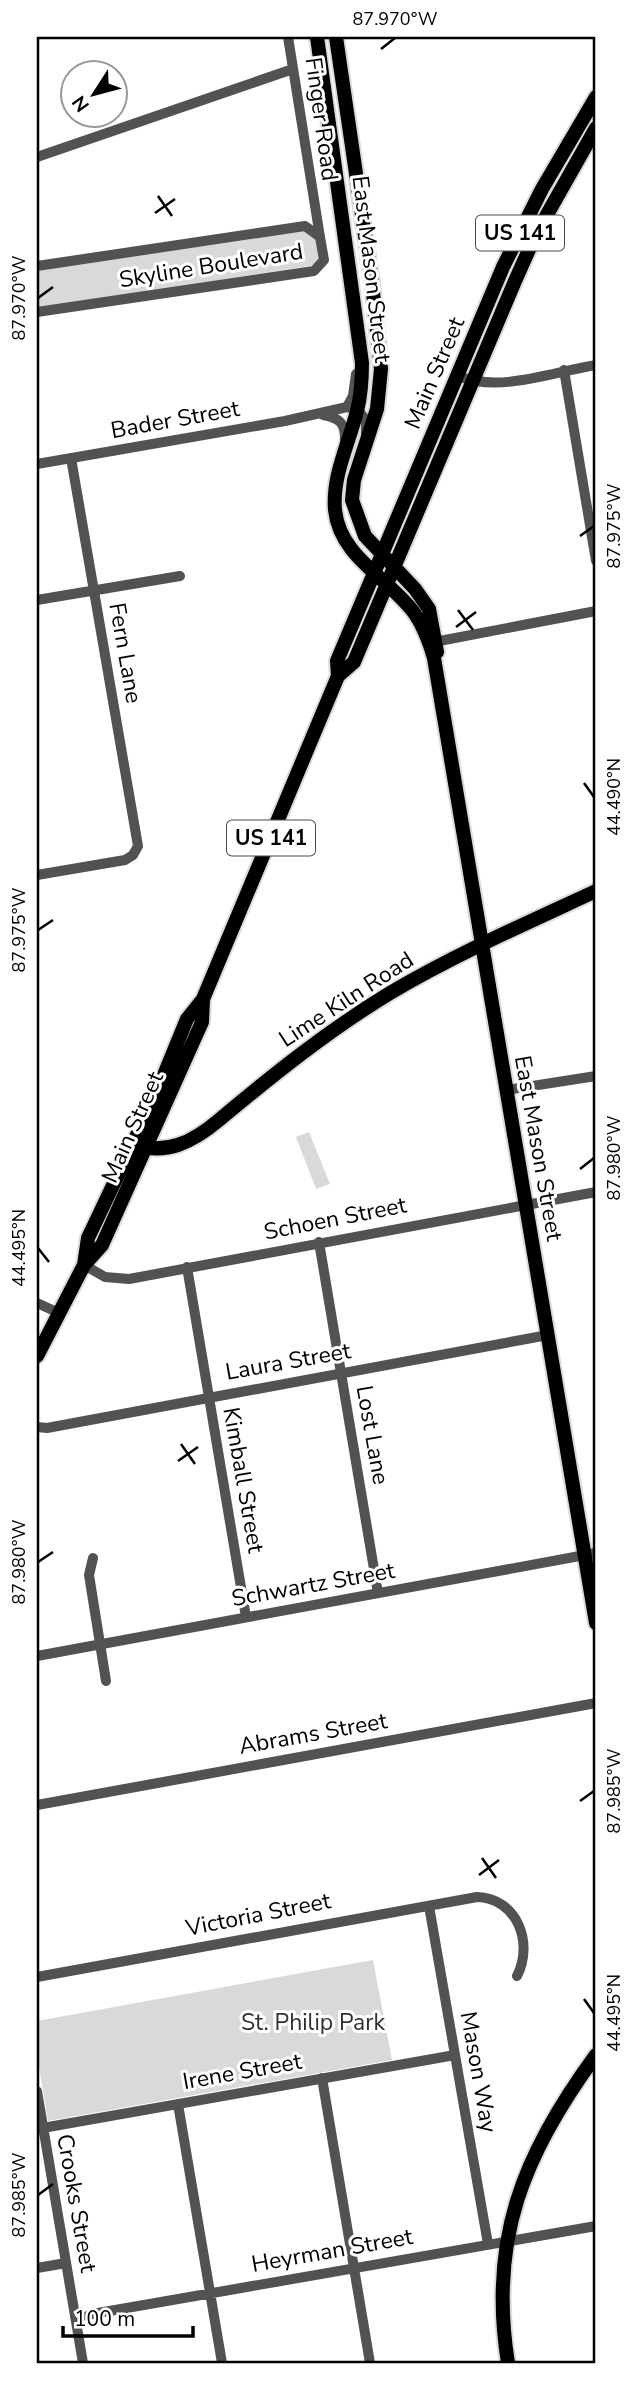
<svg xmlns="http://www.w3.org/2000/svg" width="633" height="2400" font-family="'Nunito Sans',sans-serif">
	<rect width="100%" height="100%" fill="#fff"/>
	<!-- green -->
	<path fill="#d9d9d9" d="M 305,231 L 315,236 L 321,259 L 316,265 L 37,308 L 37,271 Z
		M 309,1132 L 330,1184 L 316,1189 L 296,1137 Z
		M 373,1960 L 392,2060 L 48,2121 L 37,2055 L 37,2021 Z"/>
	<g fill="none" stroke-linecap="round" stroke-linejoin="round">
		<defs>
			<path id="major" d="M 317,37 L 362,363 C 362,379 361,395 357,411 C 349,443 332,476 335,510 C 340,556 385,576 412,610 C 423,624 429,641 434,658 L 596,1623
				M 336,37 L 372,283 L 381,369 L 377,409 L 354,480 L 352,500 L 365,536 L 415,589 L 429,609 L 437,652
				M 338,676 L 337,661 L 503,267 L 542,189 L 596,97
				M 132,1144 C 166,1156 193,1142 219,1120 C 274,1074 329,1030 390,993 C 456,954 527,923 596,891
				M 84,1265 L 88,1238 L 155,1097 L 187,1019 L 203,999 L 338,676 L 354,662 L 515,281 L 536,234 L 596,128
				M 37,1356 L 84,1265 L 102,1245 L 202,1022 L 203,999
				M 508,2363 C 488,2239 524,2153 596,2055"/>
		</defs>
		<!-- major casing -->
		<use href="#major" stroke="#dbdbdb" stroke-width="18"/>
		<!-- minor -->
		<path stroke="#525252" stroke-width="10" d="M 288,37 L 320,237
			M 37,157 L 293,69
			M 37,266 L 305,226 L 320,237 L 324,260 L 314,271 L 37,312
			M 564,370 L 596,561
			M 458,376 C 501,393 552,372 596,365
			M 347,407 L 353,396 L 356,374
			M 323,415 C 340,418 345,423 345,440
			M 37,464 L 285,421 L 347,407 L 358,410 L 366,420 L 366,434
			M 37,600 L 180,576
			M 429,643 L 596,611
			M 37,875 L 125,860 L 133,855 L 138,846 L 71,458
			M 506,1090 L 596,1076
			M 319,1242 L 378,1593
			M 84,1265 L 105,1277 L 129,1279 L 596,1192
			M 187,1267 L 246,1617
			M 37,1303 L 59,1313
			M 37,1427 L 47,1428 L 548,1335
			M 93,1558 L 89,1575 L 106,1681
			M 37,1656 L 596,1553
			M 37,1805 L 596,1703
			M 429,1906 L 488,2244
			M 37,1977 L 477,1897 C 517,1898 534,1943 517,1976
			M 322,2078 L 370,2363
			M 37,2091 L 83,2363
			M 178,2104 L 222,2363
			M 37,2129 L 455,2055
			M 37,2268 L 66,2263
			M 75,2317 L 596,2226"/>
		<!-- major -->
		<use href="#major" stroke="#000" stroke-width="14"/>
	</g>
	<!-- ticks -->
	<path fill="none" stroke="#000" stroke-width="2.5" d="M 381,49 L 395,38M 158,196 L 172,216M 155,213 L 175,199M 38,298 L 53,287M 580,536 L 594,526M 458,610 L 473,630M 456,627 L 476,612M 584,783 L 594,797M 38,930 L 53,920M 580,1169 L 594,1158M 38,1248 L 49,1262M 181,1444 L 195,1464M 178,1461 L 198,1447M 38,1562 L 53,1552M 580,1801 L 594,1791M 482,1858 L 496,1878M 479,1875 L 499,1860M 584,1999 L 594,2013M 38,2195 L 53,2184"/>
	<g text-anchor="middle" stroke-width="6" stroke-linejoin="round" paint-order="stroke">
		<!-- shield labels -->
		<g fill="#fff" stroke="#4c4c4c" stroke-width="2">
			<rect x="476" y="215.5" width="88" height="35" rx="5"/>
			<rect x="227" y="820.5" width="88" height="35" rx="5"/>
		</g>
		<g font-size="21" font-weight="bold" fill="#000">
			<text x="520" y="240">US 141</text>
			<text x="271" y="845">US 141</text>
		</g>
		<!-- street labels -->
		<g font-size="23" fill="#000" stroke="#fff">
			<text transform="translate(322 119) rotate(82)" y="8">Finger Road</text>
			<text transform="translate(211 265) rotate(-9)" y="8">Skyline Boulevard</text>
			<text transform="translate(372 269) rotate(83)" y="8">East Mason Street</text>
			<text transform="translate(434 373) rotate(-67)" y="8">Main Street</text>
			<text transform="translate(175 419) rotate(-10)" y="8">Bader Street</text>
			<text transform="translate(126 653) rotate(80)" y="8">Fern Lane</text>
			<text transform="translate(346 999) rotate(-33)" y="8">Lime Kiln Road</text>
			<text transform="translate(132 1127) rotate(-66)" y="8">Main Street</text>
			<text transform="translate(539 1148) rotate(80)" y="8">East Mason Street</text>
			<text transform="translate(335 1218) rotate(-11)" y="8">Schoen Street</text>
			<text transform="translate(288 1361) rotate(-10)" y="8">Laura Street</text>
			<text transform="translate(373 1435) rotate(80)" y="8">Lost Lane</text>
			<text transform="translate(244 1480) rotate(80)" y="8">Kimball Street</text>
			<text transform="translate(313 1584) rotate(-10)" y="8">Schwartz Street</text>
			<text transform="translate(313 1733) rotate(-10)" y="8">Abrams Street</text>
			<text transform="translate(258 1914) rotate(-11)" y="8">Victoria Street</text>
			<text transform="translate(242 2071) rotate(-10)" y="8">Irene Street</text>
			<text transform="translate(479 2072) rotate(80)" y="8">Mason Way</text>
			<text transform="translate(77 2203) rotate(80)" y="8">Crooks Street</text>
			<text transform="translate(332 2250) rotate(-10)" y="8">Heyrman Street</text>
		</g>
		<!-- park labels -->
		<g font-size="23" fill="#303030" stroke="#fff">
			<text x="313" y="2030">St. Philip Park</text>
		</g>
	</g>
	<!-- border -->
	<rect width="633" height="2400" fill="none" stroke="#ffffff" stroke-width="77"/>
	<!-- north arrow -->
	<g transform="translate(94 94) rotate(234)"><circle r="33" fill="#ffffff" stroke="#999999" stroke-width="2"/>
	<path d="M0-5L12 26L0 18L-12 26Z" fill="#000000"/>
	<text y="-10" font-size="19" font-weight="bold" text-anchor="middle" fill="#000000">N</text>
	</g>
	<!-- scale -->
	<path d="M63 2326v10h130v-10" fill="none" stroke="#000000" stroke-width="3.5"/>
	<text x="74" y="2326" font-size="21" fill="#000000" stroke="#ffffff" stroke-width="5" paint-order="stroke">100 m</text>
	<rect x="38" y="38" width="556" height="2324" fill="none" stroke="#000" stroke-width="2.5"/>
	<g font-size="18" text-anchor="middle" fill="#000">
		<text x="395" y="25">87.970°W</text>
		<text transform="translate(19 298) rotate(-90)" y="6">87.970°W</text>
		<text transform="translate(614 526) rotate(-90)" y="6">87.975°W</text>
		<text transform="translate(614 797) rotate(-90)" y="6">44.490°N</text>
		<text transform="translate(19 930) rotate(-90)" y="6">87.975°W</text>
		<text transform="translate(614 1158) rotate(-90)" y="6">87.980°W</text>
		<text transform="translate(19 1248) rotate(-90)" y="6">44.495°N</text>
		<text transform="translate(19 1562) rotate(-90)" y="6">87.980°W</text>
		<text transform="translate(614 1791) rotate(-90)" y="6">87.985°W</text>
		<text transform="translate(614 2013) rotate(-90)" y="6">44.495°N</text>
		<text transform="translate(19 2195) rotate(-90)" y="6">87.985°W</text>
	</g>
</svg>
